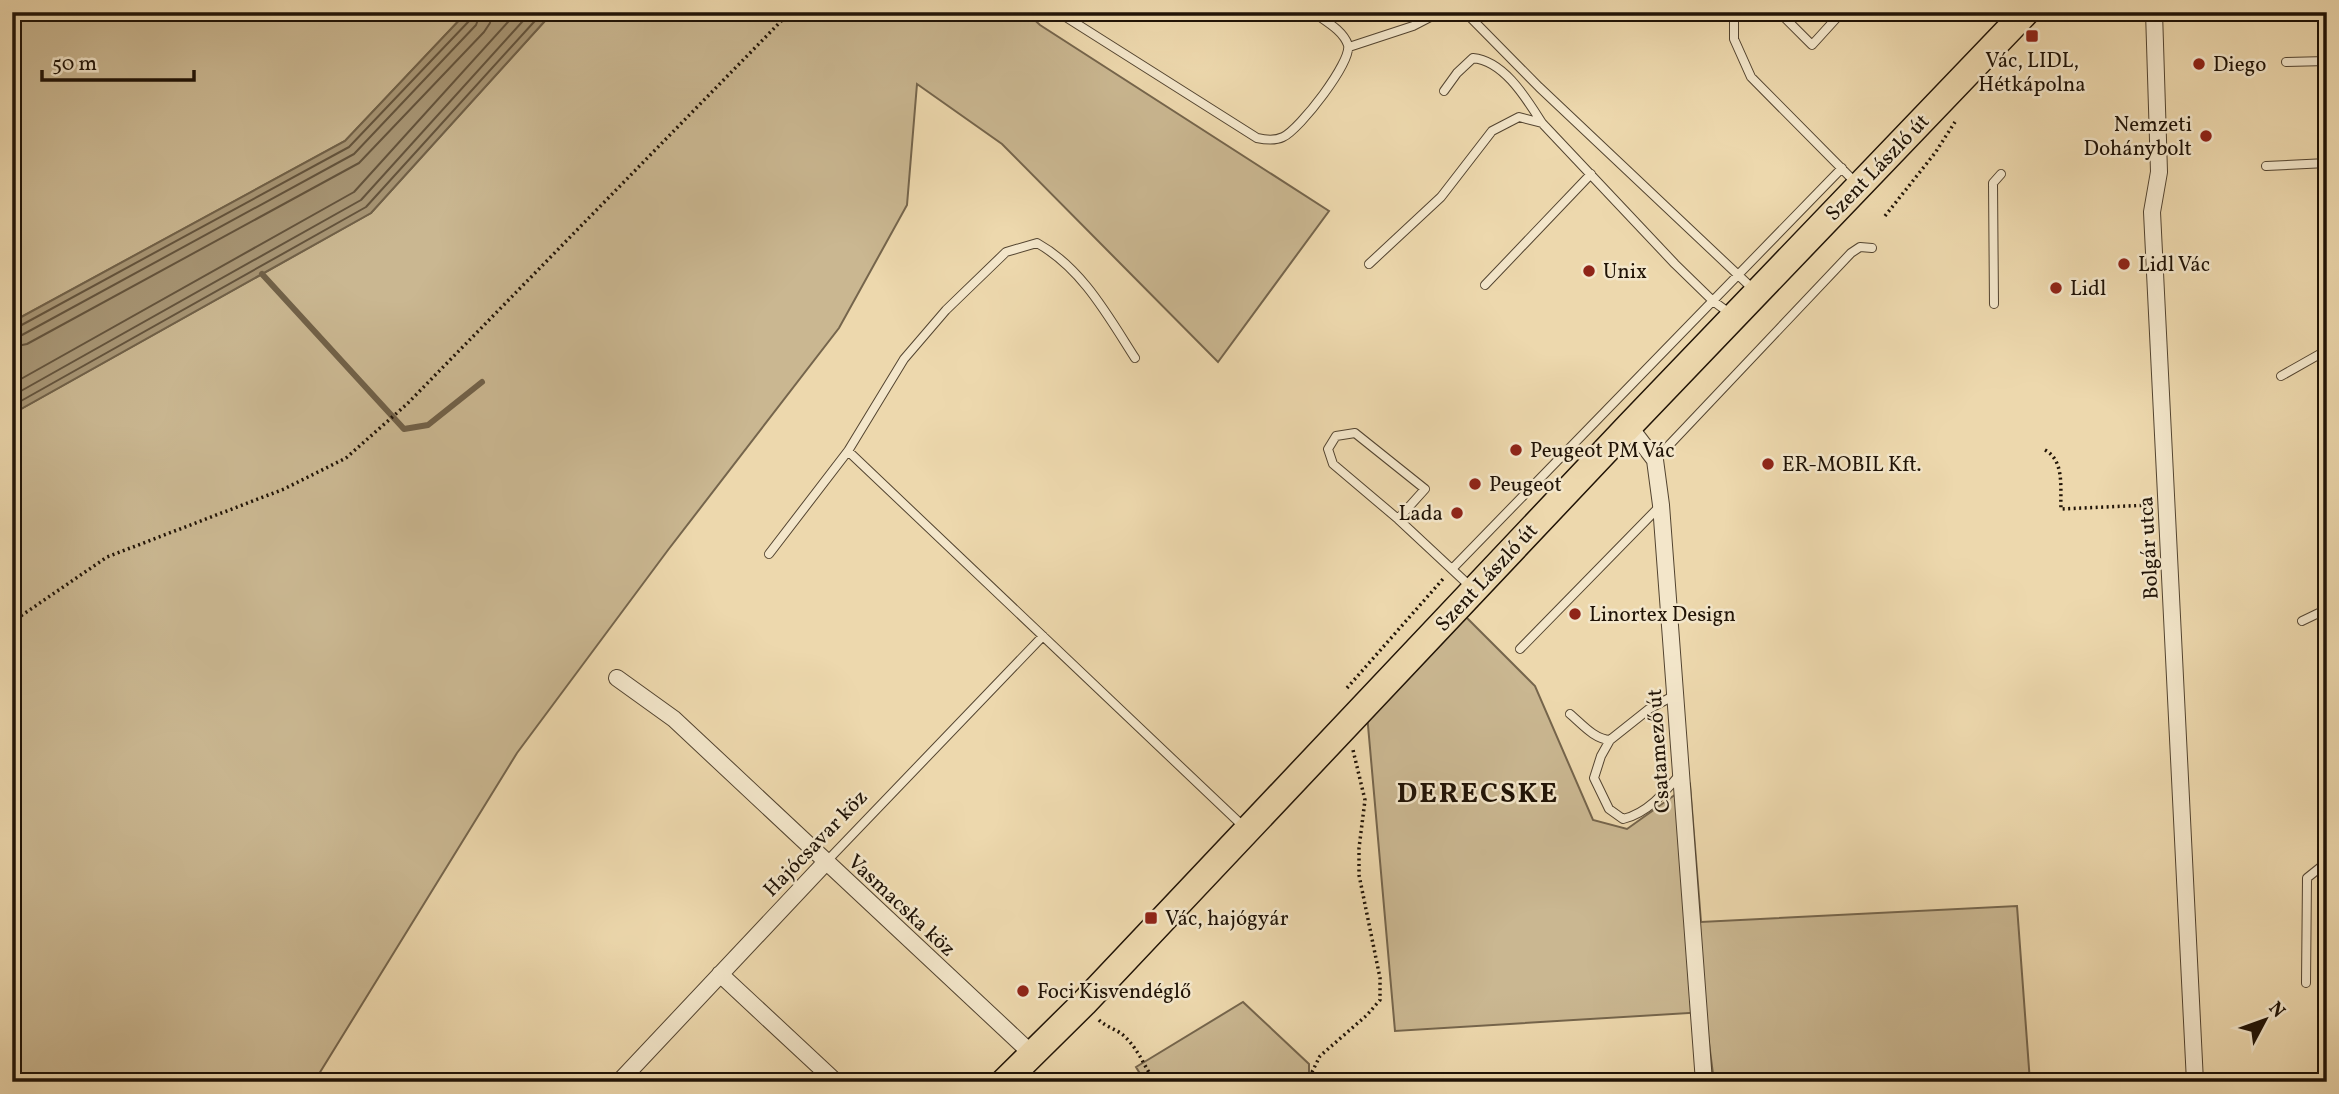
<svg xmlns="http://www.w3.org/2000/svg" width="2339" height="1094" font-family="Vollkorn,serif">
	<rect width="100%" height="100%" fill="#edd8ad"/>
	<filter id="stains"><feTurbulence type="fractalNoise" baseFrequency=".00286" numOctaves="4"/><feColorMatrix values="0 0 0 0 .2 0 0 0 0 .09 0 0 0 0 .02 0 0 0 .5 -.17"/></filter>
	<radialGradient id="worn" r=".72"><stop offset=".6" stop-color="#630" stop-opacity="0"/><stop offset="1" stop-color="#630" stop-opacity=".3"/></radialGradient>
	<!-- green -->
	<path fill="#cab791" stroke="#75654c" stroke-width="2" d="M 12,12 L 467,12 L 345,141 L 12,322 Z
		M 553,12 L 1026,12 L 1040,25 L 1329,211 L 1218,362 L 1002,144 L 917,84 L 907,205 L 839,328 L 668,550 L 517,753 L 314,1082 L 12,1082 L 12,414 L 371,213 Z
		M 1463,614 L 1535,686 L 1593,820 L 1627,829 L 1690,784 L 1701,922 L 2017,906 L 2030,1082 L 1714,1082 L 1705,1012 L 1395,1031 L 1367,714 Z
		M 1243,1002 L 1309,1064 L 1309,1082 L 1145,1082 L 1136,1067 Z"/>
	<!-- water -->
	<path fill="#a79574" stroke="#716148" stroke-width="2" d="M 467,12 L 553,12 L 371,213 L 12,414 L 12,322 L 345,141 Z"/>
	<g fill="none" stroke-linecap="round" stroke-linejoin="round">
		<!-- shore -->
		<path stroke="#64543d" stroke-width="2" d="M 12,328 L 18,327 L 349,147 L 470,20 L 472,12
			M 12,337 L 22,335 L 354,154 L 476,25 L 481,12
			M 12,347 L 27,344 L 359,163 L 484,32 L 490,23 L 491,12
			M 12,384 L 354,192 L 517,12
			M 12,396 L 361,200 L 531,12
			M 12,406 L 366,207 L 543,12"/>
		<!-- stream -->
		<path stroke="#716148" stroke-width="6" d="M 262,274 L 404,429 L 428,425 L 482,382"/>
		<defs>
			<path id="service" d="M 1058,12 L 1257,138 C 1266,140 1275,141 1283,137 C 1300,129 1352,62 1348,45 C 1343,30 1325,21 1313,12
				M 1465,12 L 1539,87 L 1753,289
				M 1734,12 L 1734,39 L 1751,77 L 1856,183
				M 1779,12 L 1812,45 L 1842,12
				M 1349,47 L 1413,26 L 1440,12
				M 2286,62 L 2327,61
				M 1444,91 L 1457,73 L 1473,58 C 1504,61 1526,98 1542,123
				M 2266,166 L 2327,163
				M 1369,264 L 1441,197 L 1492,131 L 1519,117 L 1542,123 L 1675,264 L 1713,301 L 1732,315
				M 1485,285 L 1591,174
				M 1994,304 L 1993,183 L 2001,174
				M 2281,376 L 2327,350
				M 848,451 L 1245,828
				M 1655,460 L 1851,253 L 1860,247 L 1872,248
				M 1398,519 L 1425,489 L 1355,433 L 1336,436 L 1328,449 L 1333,464 L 1398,519 L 1472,588
				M 769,554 L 848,451 L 904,359 L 946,310 L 1006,252 L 1037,243 C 1082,268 1108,316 1135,358
				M 1452,569 L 1842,168
				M 2302,621 L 2327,609
				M 1520,649 L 1661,505
				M 1570,714 C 1582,724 1594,739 1610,740 L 1649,709 L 1675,695
				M 1610,740 L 1601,756 L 1594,778 L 1609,809 L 1623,819 C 1648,813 1665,792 1681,773
				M 826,862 L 1043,636
				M 2306,983 L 2307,878 L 2327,862"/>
			<path id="minor" d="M 2154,12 L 2159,172 L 2152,212 L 2195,1082
				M 1629,426 L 1655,460 L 1661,505 L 1704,1082
				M 617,678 L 674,719 L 1031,1053
				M 720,974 L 836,1082
				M 619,1082 L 826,862"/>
			<path id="primary" d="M 1004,1082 L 1084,1003 L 1629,426 L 2026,12"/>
		</defs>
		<!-- service casing -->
		<use href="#service" stroke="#534430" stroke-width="10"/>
		<!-- minor casing -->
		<use href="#minor" stroke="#534430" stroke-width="18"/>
		<!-- primary casing -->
		<use href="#primary" stroke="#201306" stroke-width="29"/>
		<!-- path -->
		<path stroke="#201306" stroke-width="3.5" stroke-dasharray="2 3.5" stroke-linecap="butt" d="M 1885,216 L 1935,153 L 1955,122
			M 2045,450 C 2065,461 2060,488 2061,509 L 2150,505
			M 12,622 L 107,557 L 284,489 L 346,458 L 407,404 L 790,12
			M 1347,688 L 1443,579
			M 1099,1020 C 1106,1027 1116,1029 1123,1035 C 1138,1048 1144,1066 1155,1082
			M 1307,1082 L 1320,1056 L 1367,1015 L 1380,1000 L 1380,978 L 1359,875 L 1359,848 L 1365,800 L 1353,750"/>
		<!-- service -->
		<use href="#service" stroke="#f3e6ca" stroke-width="8"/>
		<!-- minor -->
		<use href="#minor" stroke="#f3e6ca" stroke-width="16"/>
		<!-- primary -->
		<use href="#primary" stroke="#edd8ad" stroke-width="26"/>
	</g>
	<!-- markers -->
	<g fill="#8f2418" stroke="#f3e6ca" stroke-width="2.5">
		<rect x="2025" y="29" width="14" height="14" rx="3.5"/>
		<circle cx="2199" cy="64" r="7"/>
		<circle cx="2206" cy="136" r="7"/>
		<circle cx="2124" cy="264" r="7"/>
		<circle cx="1589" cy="271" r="7"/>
		<circle cx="2056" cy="288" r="7"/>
		<circle cx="1516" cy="450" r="7"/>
		<circle cx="1768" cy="464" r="7"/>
		<circle cx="1475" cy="484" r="7"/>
		<circle cx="1457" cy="513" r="7"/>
		<circle cx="1575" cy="614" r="7"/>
		<rect x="1144" y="911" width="14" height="14" rx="3.5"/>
		<circle cx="1023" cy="991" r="7"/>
	</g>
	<g text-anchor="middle" stroke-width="5" stroke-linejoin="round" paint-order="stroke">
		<!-- poi labels -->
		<g font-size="21" fill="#201306" stroke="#f3e6ca" text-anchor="start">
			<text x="2032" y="67" text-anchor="middle">Vác, LIDL,<tspan x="2032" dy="24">Hétkápolna</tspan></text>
			<text x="2213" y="71">Diego</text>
			<text x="2192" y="131" text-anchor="end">Nemzeti<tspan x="2192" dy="24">Dohánybolt</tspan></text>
			<text x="2138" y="271">Lidl Vác</text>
			<text x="1603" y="278">Unix</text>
			<text x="2070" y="295">Lidl</text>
			<text x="1530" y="457">Peugeot PM Vác</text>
			<text x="1782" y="471">ER-MOBIL Kft.</text>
			<text x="1489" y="491">Peugeot</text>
			<text x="1443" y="520" text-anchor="end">Lada</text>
			<text x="1589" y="621">Linortex Design</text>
			<text x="1165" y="925">Vác, hajógyár</text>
			<text x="1037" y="998">Foci Kisvendéglő</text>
		</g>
		<!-- street labels -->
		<g font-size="21" fill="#201306" stroke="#f3e6ca">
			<text transform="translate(1877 167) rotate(-46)" y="7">Szent László út</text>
			<text transform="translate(2148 548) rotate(-93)" y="7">Bolgár utca</text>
			<text transform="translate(1486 577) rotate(-47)" y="7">Szent László út</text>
			<text transform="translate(1658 751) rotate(-94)" y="7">Csatamező út</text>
			<text transform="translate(815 843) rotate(-46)" y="7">Hajócsavar köz</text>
			<text transform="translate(902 905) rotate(43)" y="7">Vasmacska köz</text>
		</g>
		<!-- district labels -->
		<g font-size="28" font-weight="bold" letter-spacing="2" fill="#201306" stroke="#f3e6ca">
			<text x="1478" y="802">DERECSKE</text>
		</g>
	</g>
	<!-- margin -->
	<rect width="2339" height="1094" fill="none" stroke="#edd8ad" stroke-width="42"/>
	<rect x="14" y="14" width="2311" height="1066" fill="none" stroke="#201306" stroke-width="3.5"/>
	<rect x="21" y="21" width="2297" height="1052" fill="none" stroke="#201306" stroke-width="2"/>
	<!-- north arrow -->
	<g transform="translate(2265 1020) rotate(49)" stroke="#f3e6ca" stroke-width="5" paint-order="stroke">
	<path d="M0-5L12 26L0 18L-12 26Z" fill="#201306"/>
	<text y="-10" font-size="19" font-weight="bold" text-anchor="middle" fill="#201306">N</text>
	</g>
	<!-- scale -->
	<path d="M42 70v10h152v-10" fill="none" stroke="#201306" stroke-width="3.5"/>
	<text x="52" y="70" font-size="21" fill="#201306" stroke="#f3e6ca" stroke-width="5" paint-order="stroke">50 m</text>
	<rect width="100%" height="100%" filter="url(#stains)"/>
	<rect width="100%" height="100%" fill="url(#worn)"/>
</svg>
